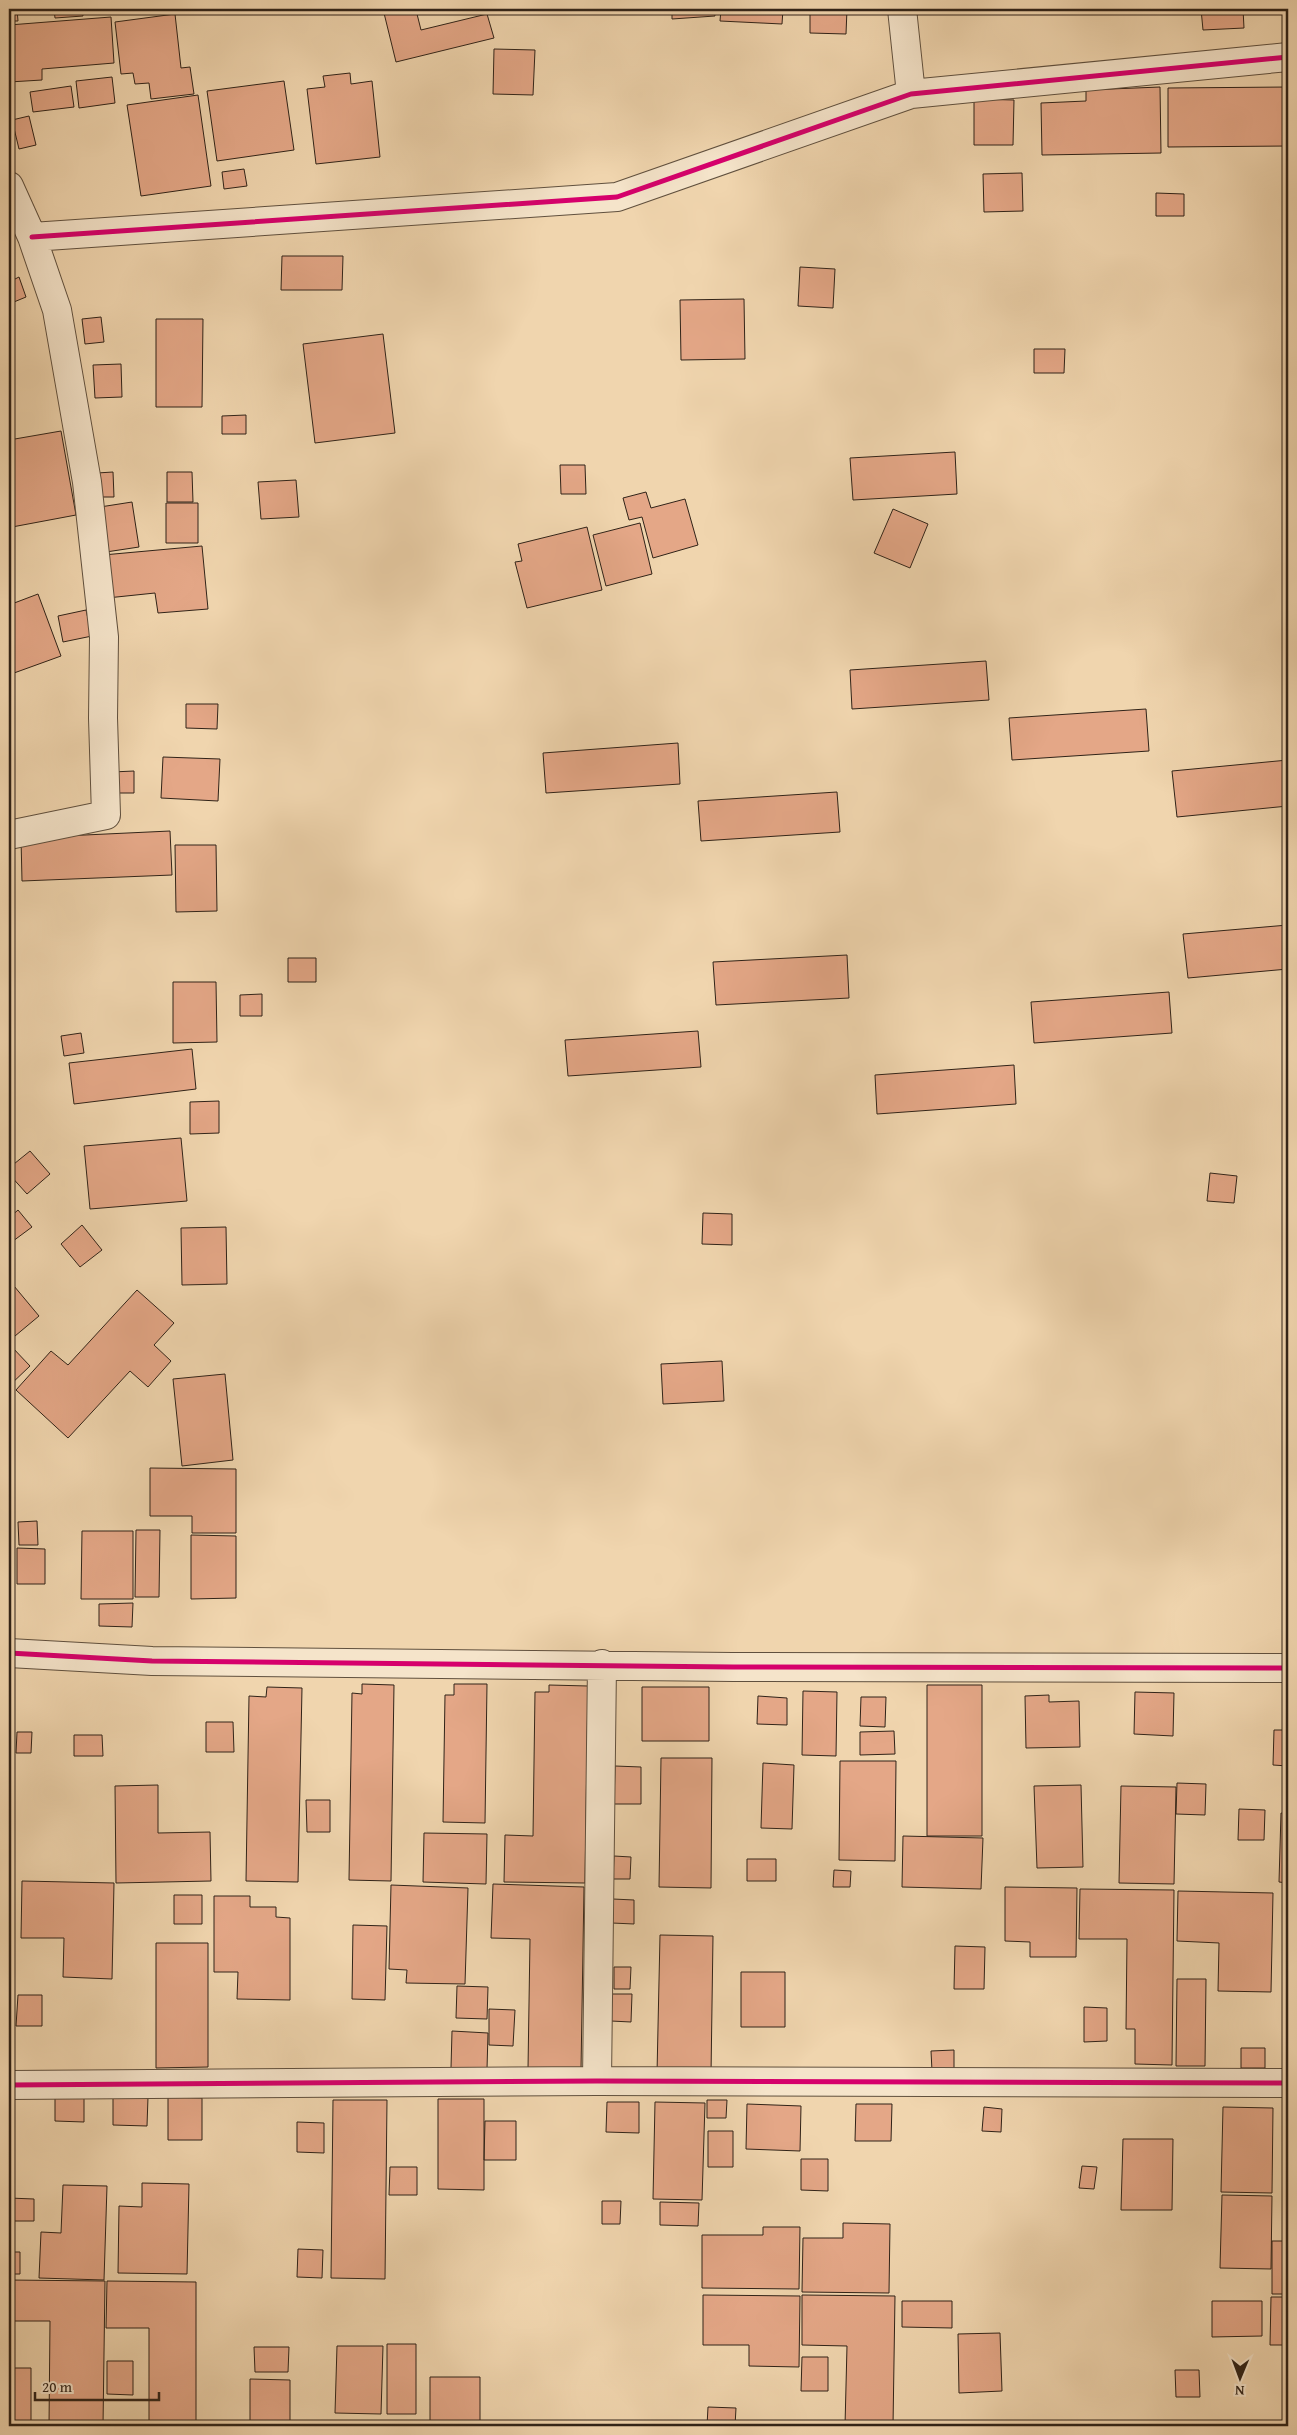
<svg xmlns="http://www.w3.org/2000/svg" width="1297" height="2435" font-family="'Gentium Book Plus',serif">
	<rect width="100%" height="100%" fill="#f0d5ae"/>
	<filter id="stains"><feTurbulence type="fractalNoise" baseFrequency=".004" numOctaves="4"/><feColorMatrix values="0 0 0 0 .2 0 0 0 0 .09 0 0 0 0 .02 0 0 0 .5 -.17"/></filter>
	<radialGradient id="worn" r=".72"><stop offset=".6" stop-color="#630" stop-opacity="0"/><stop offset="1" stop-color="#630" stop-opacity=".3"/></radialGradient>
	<!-- building -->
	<path fill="#e4a787" stroke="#302318" d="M 9,9 L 17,9 L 18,21 L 9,21 Z
		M 54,9 L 82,9 L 83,16 L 55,18 Z
		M 383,9 L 438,9 L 417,14 L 421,30 L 487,14 L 494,38 L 396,62 Z
		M 672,9 L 714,9 L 715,16 L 672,19 Z
		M 721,9 L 783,9 L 782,24 L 720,21 Z
		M 810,9 L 847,9 L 846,34 L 810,33 Z
		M 1051,9 L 1075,9 L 1052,13 Z
		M 1201,9 L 1243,9 L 1244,28 L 1203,30 Z
		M 175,14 L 181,68 L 190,67 L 194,94 L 151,99 L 149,83 L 135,84 L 133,73 L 121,74 L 115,22 Z
		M 111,17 L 114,63 L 42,69 L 42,80 L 9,82 L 9,25 Z
		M 494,49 L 535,50 L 533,95 L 493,94 Z
		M 350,73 L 351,84 L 372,81 L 380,157 L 316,164 L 307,89 L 325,87 L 323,76 Z
		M 112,77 L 115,103 L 79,108 L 76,81 Z
		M 284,81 L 294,150 L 217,161 L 207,91 Z
		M 71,86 L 74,107 L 33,112 L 30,92 Z
		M 1160,87 L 1161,153 L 1042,155 L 1041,103 L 1086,101 L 1086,90 Z
		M 1288,87 L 1288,146 L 1168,147 L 1168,88 Z
		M 198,95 L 211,186 L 141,196 L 127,105 Z
		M 974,99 L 1014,100 L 1013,145 L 974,145 Z
		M 29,116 L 36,145 L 19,149 L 12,120 Z
		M 244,169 L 247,186 L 224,189 L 222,172 Z
		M 1022,173 L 1023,211 L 984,212 L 983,174 Z
		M 1156,193 L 1184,194 L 1184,216 L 1156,216 Z
		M 282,256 L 343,256 L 342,290 L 281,290 Z
		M 800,267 L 835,269 L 833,308 L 798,306 Z
		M 19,277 L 26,297 L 9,304 L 9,282 Z
		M 744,299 L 745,359 L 681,360 L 680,300 Z
		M 101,317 L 104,342 L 85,344 L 82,319 Z
		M 156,319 L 203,319 L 202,407 L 156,407 Z
		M 383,334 L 395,433 L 315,443 L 303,344 Z
		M 1034,349 L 1065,349 L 1064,373 L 1034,373 Z
		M 121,364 L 122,397 L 95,398 L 93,365 Z
		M 246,415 L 246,434 L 222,434 L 222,416 Z
		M 61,431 L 76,515 L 12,527 L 9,512 L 9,440 Z
		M 955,452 L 957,494 L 853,500 L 850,458 Z
		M 560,465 L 585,465 L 586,494 L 561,494 Z
		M 113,472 L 114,497 L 99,497 L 97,473 Z
		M 167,472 L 192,472 L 193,502 L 167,502 Z
		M 296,480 L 299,517 L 261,519 L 258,482 Z
		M 646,492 L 651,508 L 685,499 L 698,545 L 653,558 L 642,517 L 629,520 L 623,498 Z
		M 132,502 L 139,547 L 106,552 L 100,507 Z
		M 166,503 L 198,503 L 198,543 L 166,543 Z
		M 893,509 L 928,524 L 910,568 L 874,553 Z
		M 640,523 L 652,574 L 606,586 L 593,535 Z
		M 587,527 L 602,590 L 527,608 L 515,562 L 522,561 L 518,544 Z
		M 202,546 L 208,609 L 158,613 L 155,593 L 107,598 L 103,555 Z
		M 38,594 L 61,656 L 14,673 L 9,659 L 9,605 Z
		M 86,610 L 92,636 L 63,642 L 58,616 Z
		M 986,661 L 989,700 L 852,709 L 850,670 Z
		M 186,704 L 218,704 L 217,729 L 186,728 Z
		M 1146,709 L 1149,751 L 1012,760 L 1009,718 Z
		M 678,743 L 680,784 L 546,793 L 543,753 Z
		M 163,757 L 220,759 L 218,801 L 161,798 Z
		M 1288,760 L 1288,806 L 1177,817 L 1172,771 Z
		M 134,771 L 134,793 L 112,793 L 112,772 Z
		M 837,792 L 840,832 L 701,841 L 698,801 Z
		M 170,831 L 172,875 L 22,881 L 21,838 Z
		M 175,845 L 216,845 L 217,911 L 176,912 Z
		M 1288,925 L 1288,969 L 1188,978 L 1183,934 Z
		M 847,955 L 849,998 L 716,1005 L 713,962 Z
		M 288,958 L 316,958 L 316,982 L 288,982 Z
		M 173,982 L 216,982 L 217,1042 L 173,1043 Z
		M 1169,992 L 1172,1033 L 1034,1043 L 1031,1002 Z
		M 262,994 L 262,1016 L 240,1016 L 240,995 Z
		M 698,1031 L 701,1067 L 568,1076 L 565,1040 Z
		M 81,1033 L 84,1053 L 64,1056 L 61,1036 Z
		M 192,1049 L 196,1089 L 74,1104 L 69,1063 Z
		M 1014,1065 L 1016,1104 L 877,1114 L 875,1075 Z
		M 219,1101 L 219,1133 L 190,1134 L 190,1102 Z
		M 181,1138 L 187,1201 L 90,1209 L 84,1146 Z
		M 30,1151 L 50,1174 L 27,1194 L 9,1174 L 9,1168 Z
		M 1210,1173 L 1237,1176 L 1234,1203 L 1207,1201 Z
		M 18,1210 L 32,1227 L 9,1244 L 9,1218 Z
		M 703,1213 L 732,1214 L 732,1245 L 702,1244 Z
		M 82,1225 L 102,1250 L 80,1267 L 61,1244 Z
		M 226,1227 L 227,1284 L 182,1285 L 181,1228 Z
		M 9,1280 L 39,1316 L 9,1341 Z
		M 137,1290 L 174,1323 L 154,1345 L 171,1361 L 148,1387 L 130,1371 L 68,1438 L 16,1390 L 51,1351 L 68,1365 Z
		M 11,1346 L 30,1366 L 9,1386 L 9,1348 Z
		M 722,1361 L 724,1401 L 663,1404 L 661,1364 Z
		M 225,1374 L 233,1460 L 182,1466 L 173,1379 Z
		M 150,1468 L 236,1469 L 236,1533 L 192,1533 L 192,1516 L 150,1516 Z
		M 37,1521 L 38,1545 L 19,1545 L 18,1522 Z
		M 136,1530 L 160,1530 L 159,1597 L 135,1597 Z
		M 82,1531 L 133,1531 L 133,1599 L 81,1599 Z
		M 191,1535 L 236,1536 L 236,1598 L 191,1599 Z
		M 17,1548 L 45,1549 L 45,1584 L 17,1584 Z
		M 133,1603 L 132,1627 L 99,1626 L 99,1604 Z
		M 362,1684 L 394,1685 L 391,1881 L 349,1880 L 352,1693 L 362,1694 Z
		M 454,1684 L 487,1684 L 485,1823 L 443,1822 L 445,1695 L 454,1695 Z
		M 549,1685 L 588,1686 L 585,1883 L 504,1882 L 505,1835 L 533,1836 L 535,1692 L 549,1692 Z
		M 927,1685 L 982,1685 L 982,1836 L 927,1836 Z
		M 267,1687 L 302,1688 L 298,1882 L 246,1881 L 249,1696 L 266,1697 Z
		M 642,1687 L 709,1687 L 709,1741 L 642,1741 Z
		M 803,1691 L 837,1692 L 836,1756 L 802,1755 Z
		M 1135,1692 L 1174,1693 L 1173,1736 L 1134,1734 Z
		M 1049,1695 L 1049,1702 L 1079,1701 L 1080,1747 L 1026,1748 L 1025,1696 Z
		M 758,1696 L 787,1698 L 787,1725 L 757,1724 Z
		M 861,1697 L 886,1697 L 885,1727 L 860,1726 Z
		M 206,1722 L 233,1722 L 234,1752 L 206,1752 Z
		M 1274,1730 L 1288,1730 L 1288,1766 L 1273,1765 Z
		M 894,1731 L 895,1754 L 860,1755 L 860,1732 Z
		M 17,1732 L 32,1732 L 31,1753 L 16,1753 Z
		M 74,1735 L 102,1735 L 103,1756 L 74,1756 Z
		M 661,1758 L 712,1758 L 711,1888 L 659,1887 Z
		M 840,1761 L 896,1761 L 895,1861 L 839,1860 Z
		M 763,1763 L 794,1765 L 792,1829 L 761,1828 Z
		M 615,1766 L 641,1767 L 641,1804 L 614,1804 Z
		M 1177,1783 L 1206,1784 L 1205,1815 L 1176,1814 Z
		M 158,1785 L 158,1833 L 210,1832 L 211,1881 L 116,1883 L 115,1786 Z
		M 1081,1785 L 1083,1867 L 1037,1868 L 1034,1786 Z
		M 1121,1786 L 1176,1787 L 1174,1884 L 1119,1883 Z
		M 306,1800 L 330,1800 L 330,1832 L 307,1832 Z
		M 1239,1809 L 1265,1810 L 1264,1840 L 1238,1840 Z
		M 1281,1813 L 1288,1814 L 1288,1883 L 1279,1882 Z
		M 424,1833 L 487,1834 L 486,1884 L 423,1882 Z
		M 903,1836 L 983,1838 L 981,1889 L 902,1887 Z
		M 614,1856 L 631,1857 L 630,1879 L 613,1879 Z
		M 747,1859 L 776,1859 L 776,1881 L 747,1881 Z
		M 834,1870 L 851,1871 L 850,1887 L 833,1887 Z
		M 22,1881 L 114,1883 L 112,1979 L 63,1977 L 64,1938 L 21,1938 Z
		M 493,1884 L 584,1887 L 581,2070 L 528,2069 L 530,1939 L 491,1938 Z
		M 391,1885 L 468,1888 L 465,1984 L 406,1983 L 407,1970 L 389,1969 Z
		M 1005,1887 L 1077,1888 L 1076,1957 L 1030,1957 L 1030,1942 L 1005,1941 Z
		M 1080,1889 L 1174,1890 L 1172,2065 L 1135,2064 L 1135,2029 L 1126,2029 L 1127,1939 L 1079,1939 Z
		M 1178,1891 L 1273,1893 L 1271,1992 L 1218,1991 L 1219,1943 L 1177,1941 Z
		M 174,1895 L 202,1895 L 202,1924 L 174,1924 Z
		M 214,1896 L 250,1896 L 250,1907 L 276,1907 L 276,1917 L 290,1918 L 290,2000 L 237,1999 L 238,1972 L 214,1972 Z
		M 613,1899 L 634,1900 L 634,1924 L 612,1923 Z
		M 353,1925 L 387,1926 L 385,2000 L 352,1999 Z
		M 660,1935 L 713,1936 L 711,2075 L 657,2074 Z
		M 156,1943 L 208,1943 L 208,2067 L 156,2068 Z
		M 955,1946 L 985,1947 L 984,1989 L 954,1989 Z
		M 614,1967 L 631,1967 L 630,1989 L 614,1989 Z
		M 741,1972 L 785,1972 L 785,2027 L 741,2027 Z
		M 1177,1979 L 1206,1979 L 1205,2066 L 1176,2066 Z
		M 457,1986 L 488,1987 L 487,2019 L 456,2018 Z
		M 612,1994 L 632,1994 L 631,2022 L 611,2021 Z
		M 18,1995 L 42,1995 L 42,2026 L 16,2026 Z
		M 1084,2007 L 1107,2008 L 1107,2041 L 1084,2042 Z
		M 489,2009 L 515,2010 L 513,2046 L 489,2045 Z
		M 452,2031 L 488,2033 L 487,2069 L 451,2068 Z
		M 1241,2048 L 1265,2048 L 1265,2068 L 1241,2068 Z
		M 954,2050 L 954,2071 L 932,2071 L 931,2051 Z
		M 55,2097 L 84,2097 L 84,2122 L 55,2121 Z
		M 113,2097 L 148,2097 L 147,2126 L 113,2125 Z
		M 168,2097 L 202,2098 L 202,2140 L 168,2140 Z
		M 438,2099 L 484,2099 L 484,2190 L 438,2189 Z
		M 333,2100 L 387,2100 L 385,2279 L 331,2278 Z
		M 707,2100 L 727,2100 L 726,2118 L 707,2118 Z
		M 607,2102 L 639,2102 L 639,2133 L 606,2132 Z
		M 655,2102 L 705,2103 L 702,2200 L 653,2199 Z
		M 747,2104 L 801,2106 L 800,2151 L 746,2149 Z
		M 856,2104 L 892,2104 L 891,2141 L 855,2141 Z
		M 984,2107 L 1002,2109 L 1001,2132 L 982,2131 Z
		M 1223,2107 L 1273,2108 L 1272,2193 L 1221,2192 Z
		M 485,2121 L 516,2121 L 516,2160 L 484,2160 Z
		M 297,2122 L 324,2123 L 324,2153 L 297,2152 Z
		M 708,2131 L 733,2131 L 733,2167 L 708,2167 Z
		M 1123,2139 L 1173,2139 L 1172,2210 L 1121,2210 Z
		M 801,2159 L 828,2159 L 828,2191 L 801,2190 Z
		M 1082,2166 L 1097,2167 L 1094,2189 L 1079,2188 Z
		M 390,2167 L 417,2167 L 417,2195 L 389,2195 Z
		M 142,2183 L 189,2184 L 187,2274 L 118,2273 L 119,2206 L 142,2207 Z
		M 63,2185 L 107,2186 L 104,2280 L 39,2278 L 41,2232 L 61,2233 Z
		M 1222,2195 L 1272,2196 L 1271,2269 L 1220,2268 Z
		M 9,2198 L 34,2199 L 34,2221 L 9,2221 Z
		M 602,2201 L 621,2201 L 620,2224 L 602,2224 Z
		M 660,2202 L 699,2203 L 698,2226 L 660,2225 Z
		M 843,2223 L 890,2224 L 889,2293 L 802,2292 L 803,2238 L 843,2238 Z
		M 763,2227 L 800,2227 L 799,2289 L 702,2288 L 702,2235 L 763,2235 Z
		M 1272,2241 L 1288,2241 L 1288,2294 L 1272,2294 Z
		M 298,2249 L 323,2250 L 322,2278 L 297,2277 Z
		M 9,2252 L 20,2252 L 20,2274 L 9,2274 Z
		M 9,2280 L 105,2281 L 103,2426 L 49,2426 L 50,2321 L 9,2321 Z
		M 107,2281 L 196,2282 L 196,2426 L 149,2426 L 149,2328 L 106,2328 Z
		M 703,2295 L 800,2296 L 799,2367 L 749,2366 L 749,2345 L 703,2345 Z
		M 802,2295 L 895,2296 L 893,2426 L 845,2426 L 847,2346 L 802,2345 Z
		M 1271,2297 L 1288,2297 L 1288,2345 L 1270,2345 Z
		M 902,2301 L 952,2301 L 952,2328 L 902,2327 Z
		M 1212,2301 L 1262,2301 L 1262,2336 L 1212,2337 Z
		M 1000,2333 L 1002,2391 L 959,2393 L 958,2334 Z
		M 387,2344 L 416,2344 L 416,2414 L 387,2414 Z
		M 337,2346 L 383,2346 L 381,2414 L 335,2413 Z
		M 254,2347 L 289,2347 L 288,2372 L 255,2372 Z
		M 802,2357 L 828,2357 L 828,2391 L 801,2391 Z
		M 107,2361 L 133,2361 L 133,2395 L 107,2394 Z
		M 9,2368 L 31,2368 L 31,2426 L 9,2426 Z
		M 1175,2370 L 1199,2370 L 1200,2397 L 1176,2397 Z
		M 430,2377 L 480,2377 L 480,2426 L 430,2426 Z
		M 250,2379 L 290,2380 L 290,2426 L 250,2426 Z
		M 708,2407 L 736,2408 L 735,2426 L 707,2426 Z"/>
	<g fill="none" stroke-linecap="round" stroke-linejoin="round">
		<defs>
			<path id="minor" d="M 902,9 L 911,94
				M 9,186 L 32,237 L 57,310 L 87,482 L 104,637 L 103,718 L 106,815 L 9,835
				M 32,237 L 617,197 L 911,94 L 1288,57
				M 9,1653 L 152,1661 L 733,1667 L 1288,1668
				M 597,2081 L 602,1664
				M 9,2085 L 597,2081 L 1288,2083"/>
		</defs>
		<!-- minor casing -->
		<use href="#minor" stroke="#60503e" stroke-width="30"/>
		<!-- minor -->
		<use href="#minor" stroke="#f5e4ca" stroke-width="28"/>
		<defs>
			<path id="cycleway" d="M 32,237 L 617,197 L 911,94 L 1288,57
				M 9,1653 L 152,1661 L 733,1667 L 1288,1668
				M 9,2085 L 597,2081 L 1288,2083"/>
		</defs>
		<!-- cycleway casing -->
		<use href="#cycleway" stroke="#f5e4ca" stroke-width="8"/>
		<!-- cycleway -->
		<use href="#cycleway" stroke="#d6006c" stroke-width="5"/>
	</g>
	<!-- margin -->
	<rect width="1297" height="2435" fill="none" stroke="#f0d5ae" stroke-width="30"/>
	<rect x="10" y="10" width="1277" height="2415" fill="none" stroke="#302318" stroke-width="2.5"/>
	<rect x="15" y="15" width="1267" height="2405" fill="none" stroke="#302318"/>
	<!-- north arrow -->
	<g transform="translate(1240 2378) rotate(181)" stroke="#f5e4ca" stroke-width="4" paint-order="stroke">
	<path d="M0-4L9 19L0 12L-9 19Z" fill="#302318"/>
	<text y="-8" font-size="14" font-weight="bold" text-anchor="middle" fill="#302318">N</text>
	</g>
	<!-- scale -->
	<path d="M35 2392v8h124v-8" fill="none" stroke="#302318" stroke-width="2.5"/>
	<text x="42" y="2392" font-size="15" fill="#302318" stroke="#f5e4ca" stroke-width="4" paint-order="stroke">20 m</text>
	<rect width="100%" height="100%" filter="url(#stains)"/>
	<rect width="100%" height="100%" fill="url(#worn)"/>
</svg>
